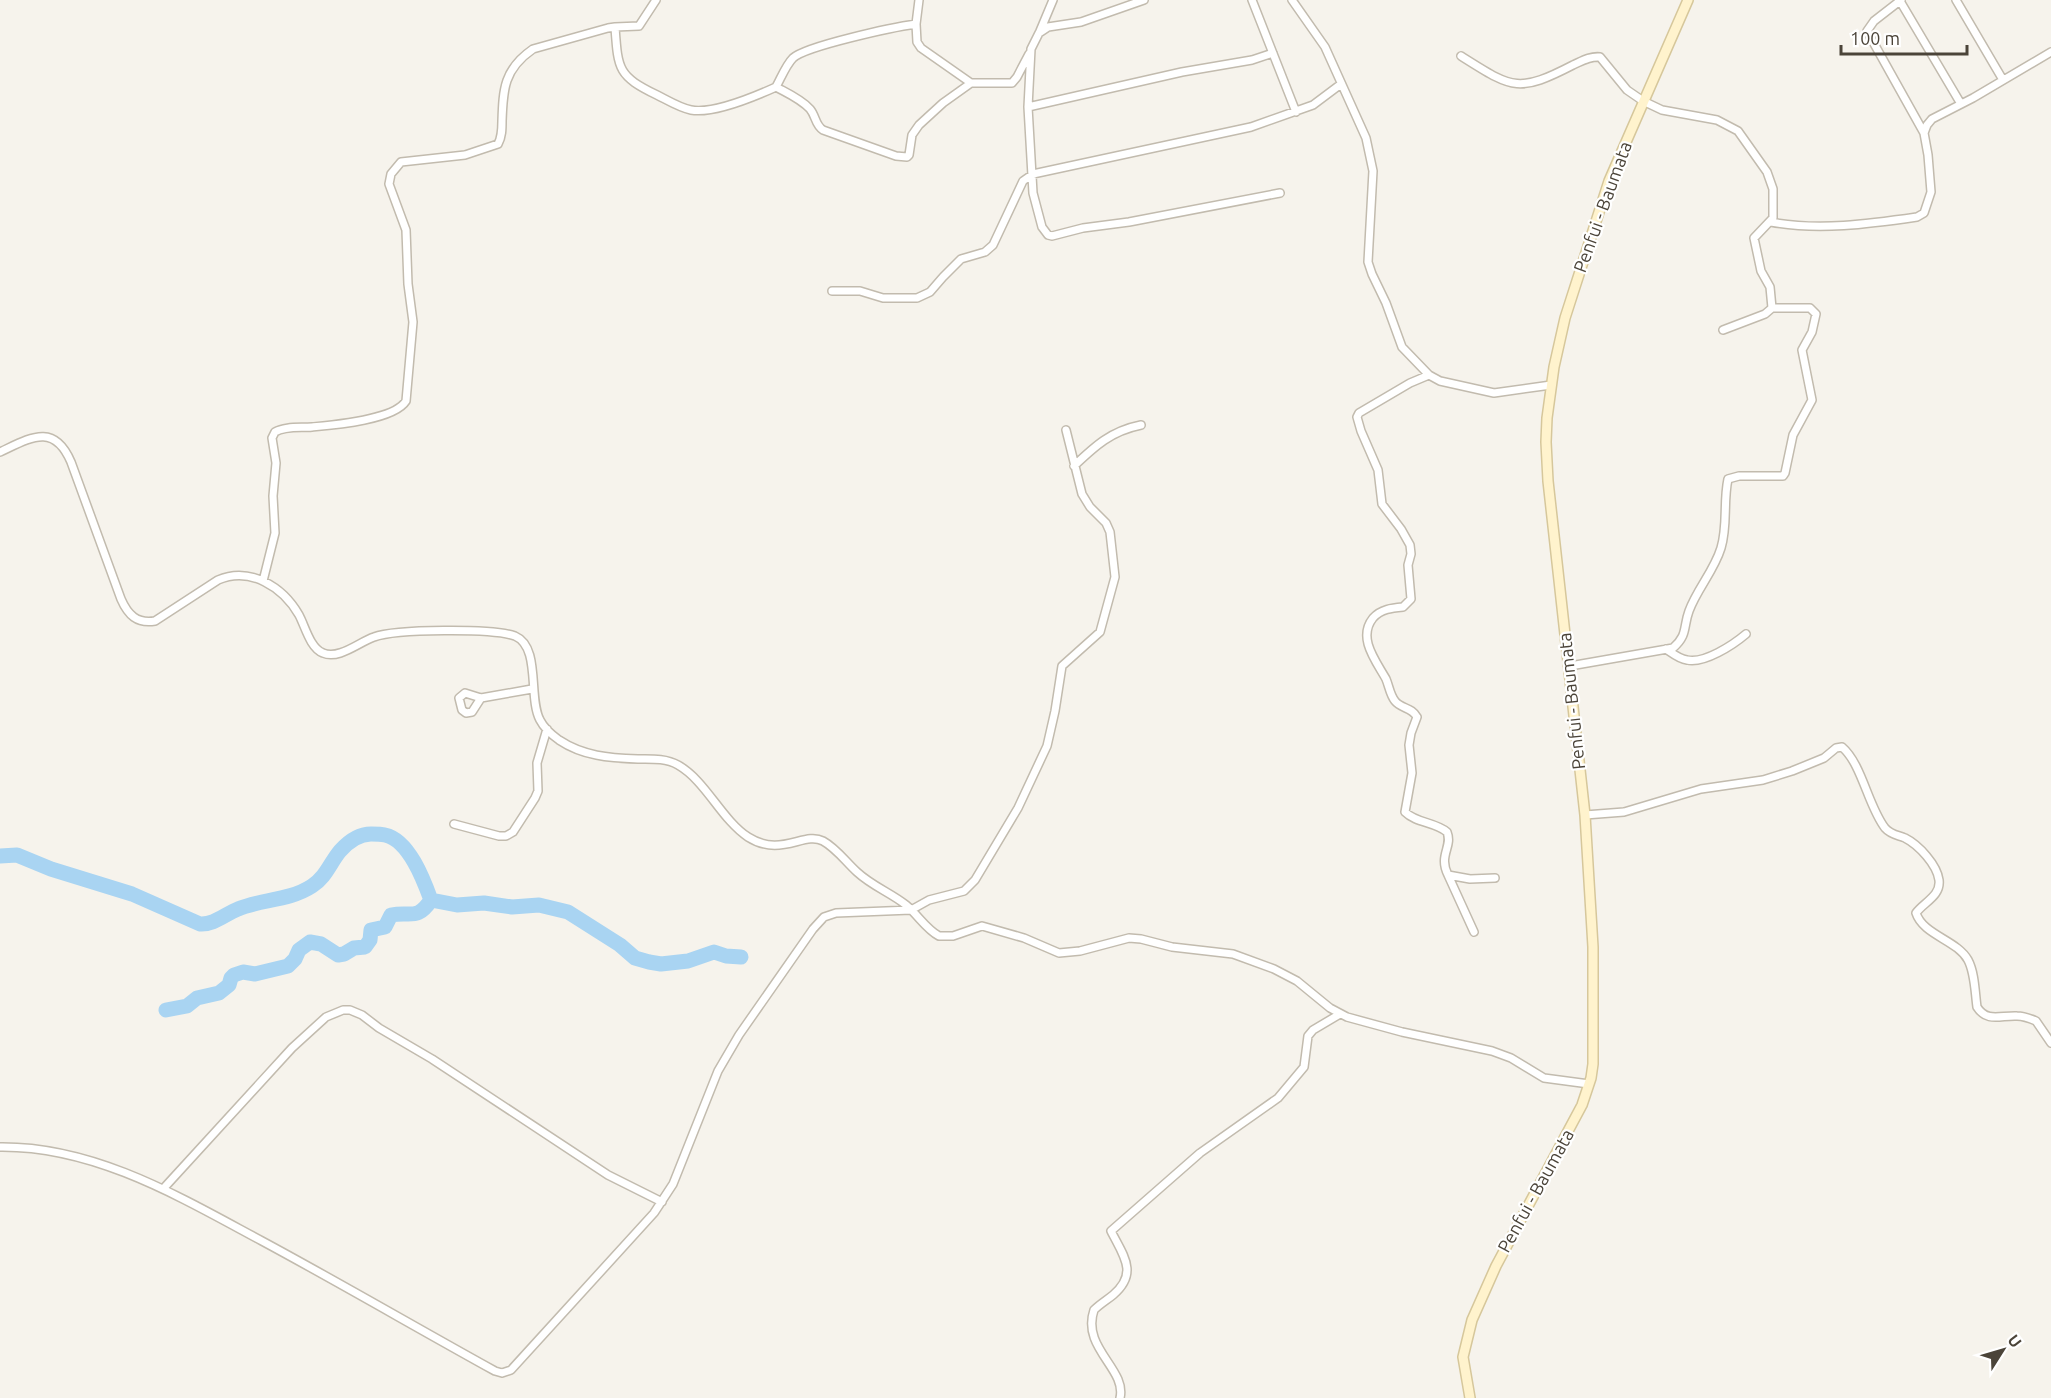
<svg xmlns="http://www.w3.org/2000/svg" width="2051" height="1398" font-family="Ubuntu,sans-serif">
	<rect width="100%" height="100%" fill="#f6f3ec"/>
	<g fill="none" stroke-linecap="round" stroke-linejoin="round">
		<!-- river -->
		<path stroke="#a9d4f2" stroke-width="15" d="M 0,856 L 17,855 L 51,869 L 132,894 L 200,924 C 214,925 225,914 238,909 C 262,899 289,901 312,886 C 326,877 330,863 340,851 C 348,842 359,834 371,834 C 376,834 381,834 385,835 C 409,840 424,881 431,900 L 457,905 L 484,903 L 512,907 L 539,905 L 568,912 L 620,945 L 635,958 L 649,962 L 661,964 L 688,961 L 714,952 L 726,956 L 741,957
			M 166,1010 L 187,1006 L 197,998 L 219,993 L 229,985 L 231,978 L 234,975 L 243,972 L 255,974 L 288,966 L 295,959 L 299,950 L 310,942 L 321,944 L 338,955 L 344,954 L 354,948 L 365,947 L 370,940 L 371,930 L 385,927 L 391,915 C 411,911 417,921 431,900"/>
		<defs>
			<path id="street" d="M 919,0 L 916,24 C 894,27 806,46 793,58 C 786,65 781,78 776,87 C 787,93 801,99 810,109 C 816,116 815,125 823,130 L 896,156 L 907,157 L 909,155 L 912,135 L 919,125 L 943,103 L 971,83 L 1012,83 L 1017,77 L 1029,54
				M 1144,0 L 1081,22 L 1048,27 L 1039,33 L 1031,49 L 1028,107 L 1033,193 L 1042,227 L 1048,235 L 1052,236 L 1083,228 L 1129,222 L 1280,193
				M 1252,0 L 1296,112
				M 1292,0 L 1325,47 L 1366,138 L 1373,171 L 1368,262 L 1372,274 L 1386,303 L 1402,347 L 1429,375 L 1440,381 L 1494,393 L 1551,385
				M 1956,0 L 2003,80
				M 1900,1 L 1961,104
				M 916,24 L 917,42 L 921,48 L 971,83
				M 615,27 L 639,26 L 656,0
				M 1040,31 L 1053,0
				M 1461,56 C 1512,88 1517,94 1573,65 C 1582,61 1590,56 1600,57 L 1627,90 L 1643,101 L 1662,110 L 1717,120 L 1738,131 L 1767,172 L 1773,189 L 1773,218 L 1754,238 L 1761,271 L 1770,287 L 1772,308 L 1765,314 L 1723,330
				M 1028,107 L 1182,72 L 1252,60 L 1273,53
				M 1924,133 L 1927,125 L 1932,119 L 1973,98 L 2051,52
				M 1771,222 C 1818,231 1869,224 1917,217 L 1924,213 L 1931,192 L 1928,155 L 1924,133 L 1867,31 L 1874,21 L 1901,0
				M 832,291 L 860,291 L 883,298 L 917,298 L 930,292 L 943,277 L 961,259 L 985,252 L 993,245 L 1023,181 L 1033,174 L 1251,127 L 1313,105 L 1341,84
				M 1429,375 L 1410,383 L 1359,413 L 1357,417 L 1361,431 L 1378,470 L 1382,504 L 1401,529 L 1410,545 L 1411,554 L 1408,565 L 1411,599 L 1403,607 C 1392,608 1381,609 1373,618 C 1357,638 1376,661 1386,679 C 1389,686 1390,695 1395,701 C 1401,709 1412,707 1417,717 L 1411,733 L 1409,745 L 1412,773 L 1405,812 C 1416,823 1435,822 1447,832 C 1453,847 1438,855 1448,875 L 1470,879 L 1495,878
				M 0,452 C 30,438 54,422 71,462 L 121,599 C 128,615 137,624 155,621 L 218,580 C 250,566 283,587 299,615 C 305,626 310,648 323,653 C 339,660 359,642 374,637 C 395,629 493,628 515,636 C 541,647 528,698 540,720 C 544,728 552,735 559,740 C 583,756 609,758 638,759 C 651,759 666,758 678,765 C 706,781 721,819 748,837 C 781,858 804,831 823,841 C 836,848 846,862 857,872 C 872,886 891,893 906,905 C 918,915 926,929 939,936 L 953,936 L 982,926 L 1024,938 L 1059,953 L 1080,951 L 1129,938 L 1141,939 L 1172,947 L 1233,954 L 1274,969 L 1297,981 L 1330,1008 L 1347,1017 L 1402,1032 L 1492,1051 L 1511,1058 L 1544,1078 L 1589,1084
				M 1074,466 C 1095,446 1111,431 1141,425
				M 263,581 L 275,533 L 273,496 L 276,463 L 272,438 L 275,432 C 285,426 300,428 312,427 C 334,425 394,420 406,401 L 413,322 L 408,284 L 406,230 L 389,184 L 391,174 L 401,162 L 465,155 L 498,144 C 502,137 502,129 502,121 C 503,89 504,69 533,49 L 608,28 L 615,27 C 618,70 618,76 657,95 C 667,100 680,108 691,110 C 713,114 756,96 776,87
				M 1666,649 C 1672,653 1679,659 1687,660 C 1704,664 1733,645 1746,634
				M 1570,666 L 1673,648 C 1688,635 1683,627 1689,611 C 1697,589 1714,571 1721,548 C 1728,525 1723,502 1728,479 L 1739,476 L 1783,476 L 1785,473 L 1793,435 L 1812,400 L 1802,350 L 1812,332 L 1816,314 L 1810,308 L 1772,308
				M 481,698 L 472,712 L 466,713 L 462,710 L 459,698 L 465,693 L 481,698 L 532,689
				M 1585,815 L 1624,812 L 1701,789 L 1763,780 L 1792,771 L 1824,758 L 1836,748 L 1842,747 C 1862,764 1868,806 1885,828 C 1891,835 1898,835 1905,838 C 1919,845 1937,865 1939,880 C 1941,896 1924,902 1916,913 C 1923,935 1957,940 1968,960 C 1975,973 1975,993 1977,1007 C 1987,1023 2001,1015 2017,1016 C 2024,1016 2029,1018 2036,1021 L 2051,1043
				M 454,824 L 499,836 L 506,836 L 513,832 L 535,798 L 538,791 L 537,763 L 547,729
				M 1448,875 L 1474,932
				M 0,1147 C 95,1146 180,1197 262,1241 C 340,1283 417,1328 495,1371 L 502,1373 L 511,1370 L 654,1213 L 673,1184 L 718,1071 L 739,1035 L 813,929 L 824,917 L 836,913 L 911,910 L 929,900 L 964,891 L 975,880 L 1018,808 L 1047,746 L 1055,711 L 1062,666 L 1100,632 L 1115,577 L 1110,532 L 1106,523 L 1090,507 L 1082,494 L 1066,430
				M 163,1189 L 292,1048 L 326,1017 L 343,1010 L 350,1010 L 362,1015 L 379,1028 L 432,1059 L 608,1175 L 662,1202
				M 1120,1398 C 1127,1369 1081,1348 1094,1310 C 1100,1304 1107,1300 1113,1295 C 1139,1273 1123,1255 1111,1231 L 1200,1153 L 1278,1098 L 1304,1067 L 1308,1036 L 1313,1030 L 1340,1014"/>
			<path id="secondary" d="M 1470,1398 L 1463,1357 L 1472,1320 L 1496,1266 L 1582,1105 L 1591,1078 L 1593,1064 L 1593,947 L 1585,815 L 1548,481 L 1546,442 L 1547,418 L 1554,367 L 1565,318 L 1609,181 L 1688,0"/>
		</defs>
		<!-- street casing -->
		<use href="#street" stroke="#c2bbae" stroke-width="10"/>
		<!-- secondary casing -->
		<use href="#secondary" stroke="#d6c79b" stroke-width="12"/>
		<!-- street -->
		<use href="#street" stroke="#fff" stroke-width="7"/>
		<!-- secondary -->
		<use href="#secondary" stroke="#fff3cd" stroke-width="9"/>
	</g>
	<g text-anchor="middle" stroke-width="4.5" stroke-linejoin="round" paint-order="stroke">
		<!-- street labels -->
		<g font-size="18" fill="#4b4439" stroke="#fff">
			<text transform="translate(1603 207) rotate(-70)" y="6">Penfui - Baumata</text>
			<text transform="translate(1572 701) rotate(-96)" y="6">Penfui - Baumata</text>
			<text transform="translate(1536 1191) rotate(-61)" y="6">Penfui - Baumata</text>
		</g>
	</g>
	<!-- north arrow -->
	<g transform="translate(2003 1350) rotate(53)" stroke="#ffffff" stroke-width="4.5" paint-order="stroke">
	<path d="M0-4.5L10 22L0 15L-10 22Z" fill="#4b4439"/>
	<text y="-9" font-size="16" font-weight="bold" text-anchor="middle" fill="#4b4439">U</text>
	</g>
	<!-- scale -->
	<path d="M1841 45v9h126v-9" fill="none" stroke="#4b4439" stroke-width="3"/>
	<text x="1850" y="45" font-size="18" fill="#4b4439" stroke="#ffffff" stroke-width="4.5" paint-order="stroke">100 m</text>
</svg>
